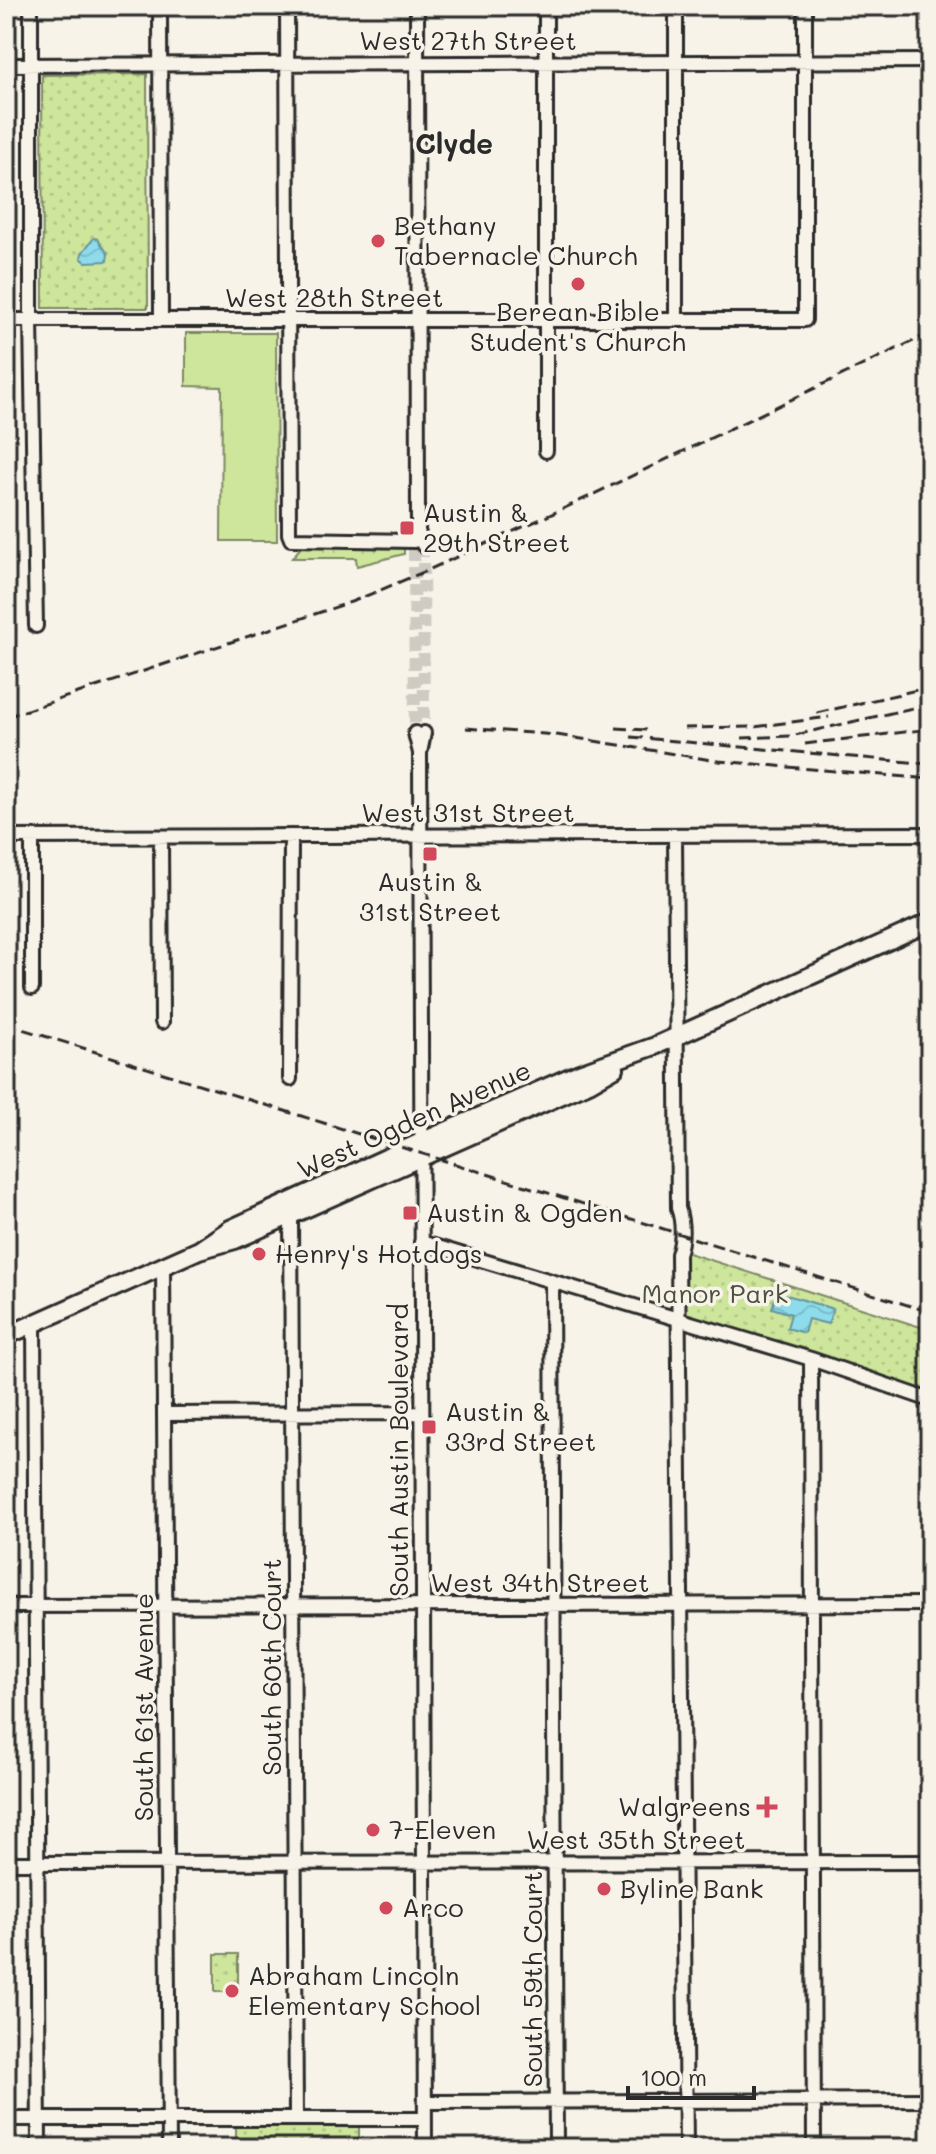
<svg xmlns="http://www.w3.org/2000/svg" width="936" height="2154" font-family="Mali,sans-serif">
	<defs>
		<pattern id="forest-crowns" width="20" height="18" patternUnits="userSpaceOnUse" patternTransform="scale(2)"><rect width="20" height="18" fill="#cee69b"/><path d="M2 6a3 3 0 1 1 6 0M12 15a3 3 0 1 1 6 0" fill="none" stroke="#b1c586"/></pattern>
		<pattern id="park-dots" width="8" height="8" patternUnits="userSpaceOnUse" patternTransform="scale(2)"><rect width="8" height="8" fill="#cee69b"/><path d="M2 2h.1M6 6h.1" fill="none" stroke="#b1c586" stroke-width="1.8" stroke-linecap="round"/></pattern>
		<pattern id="water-waves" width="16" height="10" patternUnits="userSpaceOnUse" patternTransform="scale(2)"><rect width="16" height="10" fill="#8ddbeb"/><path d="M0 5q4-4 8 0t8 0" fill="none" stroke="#7abcca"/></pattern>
	</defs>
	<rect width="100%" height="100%" fill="#f7f3e8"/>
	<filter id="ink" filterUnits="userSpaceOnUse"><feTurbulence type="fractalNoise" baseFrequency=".0125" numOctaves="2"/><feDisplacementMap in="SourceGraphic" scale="16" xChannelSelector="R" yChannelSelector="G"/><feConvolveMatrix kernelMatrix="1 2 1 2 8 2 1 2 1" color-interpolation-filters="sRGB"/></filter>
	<g filter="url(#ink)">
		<!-- grass -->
		<path fill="#cee69b" stroke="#7c8863" stroke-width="2" d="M 186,333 L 276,333 L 277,541 L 221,541 L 222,387 L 186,386 Z"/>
		<!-- forest -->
		<path fill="url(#forest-crowns)" stroke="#7c8863" stroke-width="2" d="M 302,546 L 404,547 L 404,554 L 357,566 L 356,558 L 292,558 Z"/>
		<!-- park -->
		<path fill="url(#park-dots)" stroke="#7c8863" stroke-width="2" d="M 147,74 L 148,308 L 43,308 L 42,75 Z
			M 682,1251 L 930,1330 L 930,1396 L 683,1317 Z
			M 215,1954 L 238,1954 L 238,1992 L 215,1992 Z
			M 236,2125 L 359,2125 L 359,2148 L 236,2148 Z"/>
		<!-- water -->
		<path fill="url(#water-waves)" stroke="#66959e" stroke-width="2" d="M 94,238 L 98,239 L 108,254 L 107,261 L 86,262 L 81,258 L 82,253 Z
			M 777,1292 L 833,1309 L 828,1324 L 808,1319 L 804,1333 L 787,1328 L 791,1314 L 772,1308 Z"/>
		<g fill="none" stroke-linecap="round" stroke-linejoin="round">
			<!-- minor-tunnel -->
			<path stroke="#cecbc2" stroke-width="12" stroke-dasharray="12 6" stroke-linecap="butt" d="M 423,545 L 424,733
				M 414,549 L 415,733"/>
			<defs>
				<path id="minor" d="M 31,6 L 31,320 L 36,626
					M 160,6 L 161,320
					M 287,6 L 289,534 L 291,539 L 414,541
					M 417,6 L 418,531 L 423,545
					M 546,6 L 546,451
					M 676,6 L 676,320
					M 6,65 L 930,61
					M 6,320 L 805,320 L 805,6
					M 415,733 L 420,753
					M 424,733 L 420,753 L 425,2148
					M 675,836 L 678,1208 C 683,1222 683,1240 678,1254 L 686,2148
					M 6,837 L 930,834
					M 32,837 L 32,988
					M 161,837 L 162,1022
					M 290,1079 L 291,836
					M 291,1216 L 296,2119
					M 421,1242 L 811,1359 L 930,1400
					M 163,1266 L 169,2148
					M 552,1282 L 556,2148
					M 34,1323 L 39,2148
					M 811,1359 L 814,2148
					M 164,1414 L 421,1413
					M 6,1606 L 930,1604
					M 6,1863 L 930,1862
					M 425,2102 L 930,2100
					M 6,2119 L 425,2119"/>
				<path id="major" d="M 199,1250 L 230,1229 L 421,1142 L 579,1073 L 655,1046 L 930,922
					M 6,1336 L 199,1250 L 235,1240 L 589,1083 L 615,1068"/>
			</defs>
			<!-- minor casing -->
			<use href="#minor" stroke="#2b2b2b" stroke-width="18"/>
			<!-- major casing -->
			<use href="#major" stroke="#2b2b2b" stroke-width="22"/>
			<!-- minor -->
			<use href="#minor" stroke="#f7f3e8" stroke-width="12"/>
			<!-- major -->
			<use href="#major" stroke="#f7f3e8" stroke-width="16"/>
			<!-- rail -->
			<path stroke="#2b2b2b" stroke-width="3" stroke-dasharray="12 6" stroke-linecap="butt" d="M 817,713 L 930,687
				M 6,717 L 354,601 L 426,571 L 567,507 L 930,333
				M 466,728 L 557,735 L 718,761 L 930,779
				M 616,728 L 646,730
				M 684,728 L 754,727 L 829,717
				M 631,737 L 930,764
				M 742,738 L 791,736 L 930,704
				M 805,744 L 930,729
				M 6,1024 L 930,1312"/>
		</g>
	</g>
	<!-- markers -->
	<g fill="#d1495b" stroke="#f7f3e8" stroke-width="3">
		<circle cx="378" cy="241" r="8"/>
		<circle cx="578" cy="284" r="8"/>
		<rect x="399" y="520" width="16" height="16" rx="4"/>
		<rect x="422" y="846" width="16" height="16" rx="4"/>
		<rect x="402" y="1205" width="16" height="16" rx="4"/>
		<circle cx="259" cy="1254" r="8"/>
		<rect x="421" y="1419" width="16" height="16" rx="4"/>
		<path d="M763 1795h8v8h8v8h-8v8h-8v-8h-8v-8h8z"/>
		<circle cx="373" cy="1830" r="8"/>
		<circle cx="604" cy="1889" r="8"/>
		<circle cx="386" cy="1908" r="8"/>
		<circle cx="232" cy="1991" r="8"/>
	</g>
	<g text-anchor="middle" stroke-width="7" stroke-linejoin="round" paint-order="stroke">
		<!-- street labels -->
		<g font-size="26" fill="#2b2b2b" stroke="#f7f3e8">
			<text x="468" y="50">West 27th Street</text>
			<text x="334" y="307">West 28th Street</text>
			<text x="468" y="822">West 31st Street</text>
			<text transform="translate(414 1120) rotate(-24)" y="9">West Ogden Avenue</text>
			<text transform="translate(399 1450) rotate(-90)" y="9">South Austin Boulevard</text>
			<text x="540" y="1592">West 34th Street</text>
			<text transform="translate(272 1667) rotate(-90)" y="9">South 60th Court</text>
			<text transform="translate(144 1707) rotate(-90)" y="9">South 61st Avenue</text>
			<text x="636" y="1849">West 35th Street</text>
			<text transform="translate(533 1979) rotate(-90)" y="9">South 59th Court</text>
		</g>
		<!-- poi labels -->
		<g font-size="26" fill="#2b2b2b" stroke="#f7f3e8" text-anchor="start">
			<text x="394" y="235">Bethany<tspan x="394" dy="30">Tabernacle Church</tspan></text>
			<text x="578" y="321" text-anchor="middle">Berean Bible<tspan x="578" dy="30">Student's Church</tspan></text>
			<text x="423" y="522">Austin &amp;<tspan x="423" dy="30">29th Street</tspan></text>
			<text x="430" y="891" text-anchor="middle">Austin &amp;<tspan x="430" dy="30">31st Street</tspan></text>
			<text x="426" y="1222">Austin &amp; Ogden</text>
			<text x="275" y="1263">Henry's Hotdogs</text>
			<text x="445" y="1421">Austin &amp;<tspan x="445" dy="30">33rd Street</tspan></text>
			<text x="751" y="1816" text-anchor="end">Walgreens</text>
			<text x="389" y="1839">7-Eleven</text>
			<text x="620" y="1898">Byline Bank</text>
			<text x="402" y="1917">Arco</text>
			<text x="248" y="1985">Abraham Lincoln<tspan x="248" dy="30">Elementary School</tspan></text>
		</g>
		<!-- park labels -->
		<g font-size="26" fill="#4c5041" stroke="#f7f3e8">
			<text x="715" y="1303">Manor Park</text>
		</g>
		<!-- neighbourhood labels -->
		<g font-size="28" font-weight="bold" fill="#2b2b2b" stroke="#f7f3e8">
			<text x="454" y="154">Clyde</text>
		</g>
	</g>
	<!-- margin -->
	<rect width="936" height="2154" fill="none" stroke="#f7f3e8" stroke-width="32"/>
	<rect x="16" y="16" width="904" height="2122" fill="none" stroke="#2b2b2b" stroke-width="3" filter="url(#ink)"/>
	<!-- scale -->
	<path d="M628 2086v12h126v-12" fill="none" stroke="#2b2b2b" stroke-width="4"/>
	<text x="640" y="2086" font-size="24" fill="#2b2b2b" stroke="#f7f3e8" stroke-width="6" paint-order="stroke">100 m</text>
</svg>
